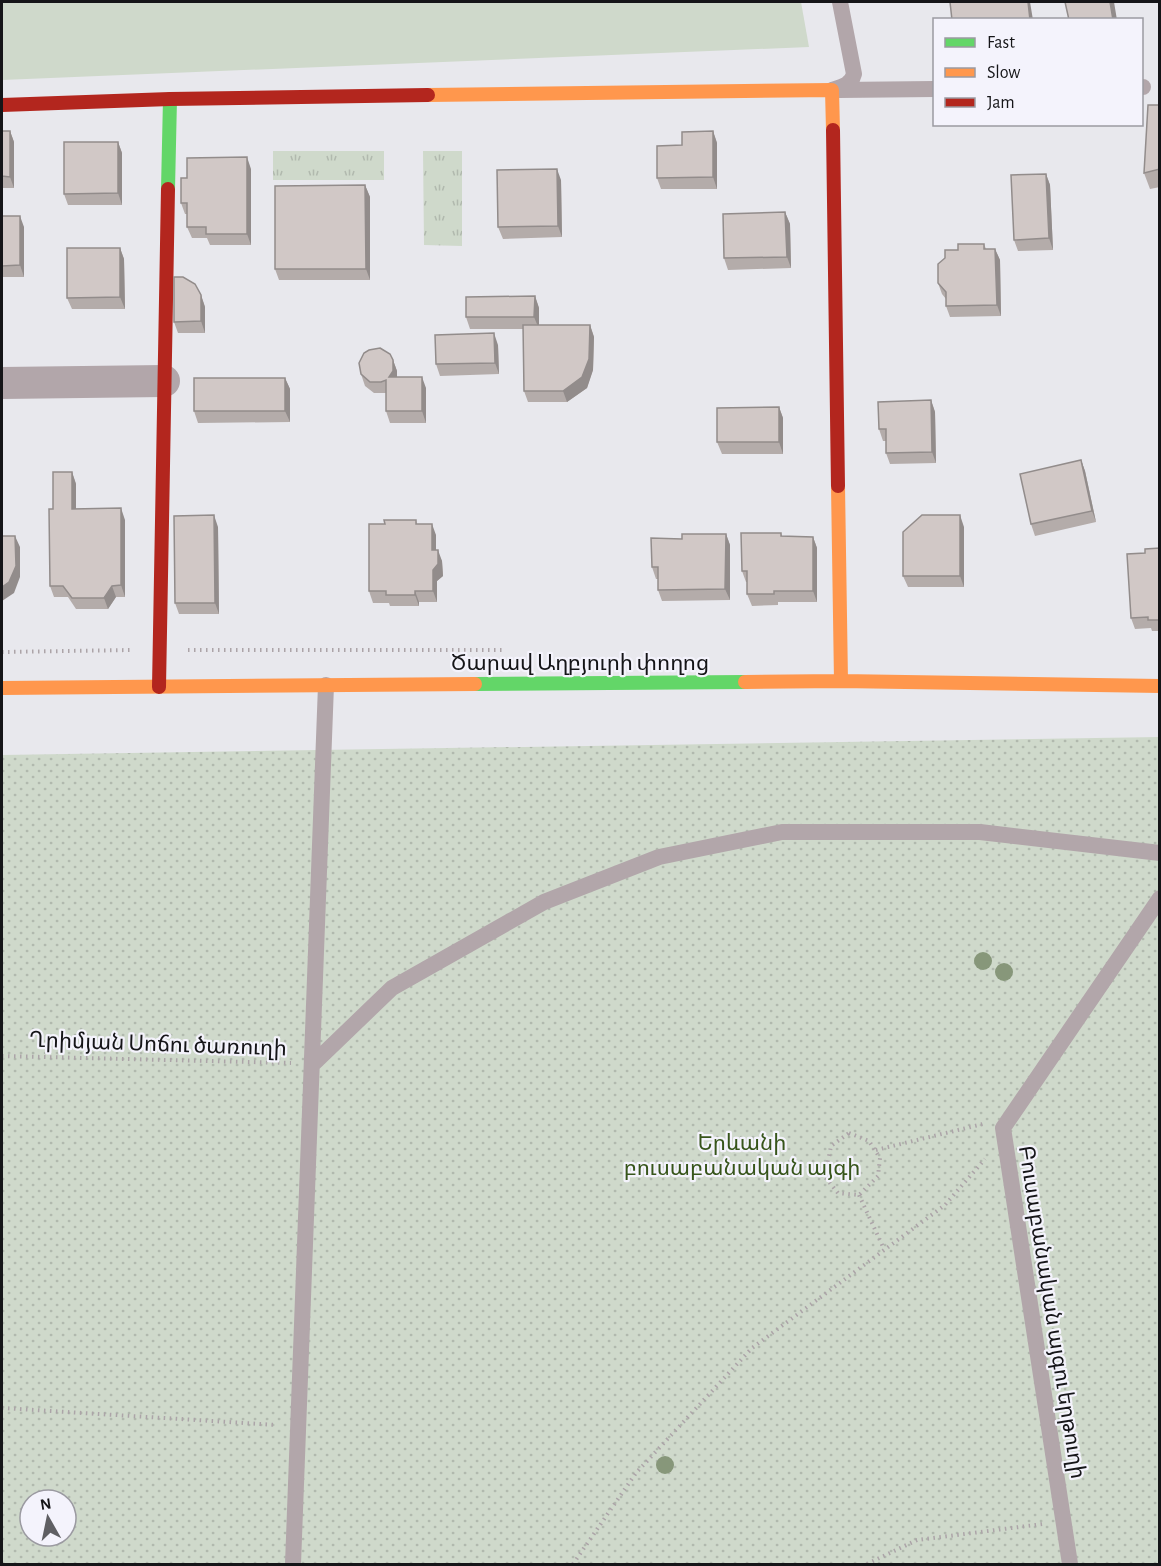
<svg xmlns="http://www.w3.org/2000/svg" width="1161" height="1566" font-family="'Alegreya Sans','Noto Sans Armenian',sans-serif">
	<defs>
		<pattern id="grass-tufts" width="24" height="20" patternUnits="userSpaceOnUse" patternTransform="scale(1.5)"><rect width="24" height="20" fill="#cfd9cb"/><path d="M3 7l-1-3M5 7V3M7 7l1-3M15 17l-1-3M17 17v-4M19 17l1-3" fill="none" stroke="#b1b9ae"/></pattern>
		<pattern id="park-dots" width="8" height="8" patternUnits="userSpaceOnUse" patternTransform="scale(1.5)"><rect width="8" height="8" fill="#cfd9cb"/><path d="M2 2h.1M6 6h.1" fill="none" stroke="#b1b9ae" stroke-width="1.8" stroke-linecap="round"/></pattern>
	</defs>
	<rect width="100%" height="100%" fill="#e8e8ed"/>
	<!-- grass -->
	<path fill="url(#grass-tufts)" d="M 273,151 L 384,151 L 384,180 L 273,180 Z
		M 423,151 L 462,151 L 462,246 L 424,245 Z"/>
	<!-- park -->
	<path fill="url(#park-dots)" fill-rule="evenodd" d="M 1159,737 L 1159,1564 L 2,1564 L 2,755 ZM 30,1500 L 66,1500 L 66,1536 L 30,1536 Z"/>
	<!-- pitch -->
	<path fill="#cfd9cb" d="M 2,2 L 801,2 L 809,47 L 2,80 Z"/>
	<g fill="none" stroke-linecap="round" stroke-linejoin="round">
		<!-- path -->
		<path stroke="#aca4a8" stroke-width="4" stroke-dasharray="1.5 4.5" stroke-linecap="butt" d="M 188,650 L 505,650
			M 2,652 L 130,650
			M 2,1056 L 291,1063
			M 849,1133 L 869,1141 L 880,1158 L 878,1176 L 859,1195 L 838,1193 L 825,1177 L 831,1146 Z
			M 876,1150 L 983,1124
			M 859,1195 L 884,1249
			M 2,1408 L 277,1425
			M 573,1564 L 636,1473 L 752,1348 L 945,1205 L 985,1159
			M 867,1564 L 917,1540 L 1043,1524"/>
		<!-- lane -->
		<path stroke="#b2a6aa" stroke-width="16" d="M 1142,87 L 1143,87
			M 832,90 C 842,87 851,85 854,74 L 840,2
			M 839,90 L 934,89
			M 313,1064 L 392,988 L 544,902 L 659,857 L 782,832 L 980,832 L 1160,853
			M 293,1564 L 326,685
			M 1070,1564 L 1003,1128 L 1160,898"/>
		<!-- street -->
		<path stroke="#b2a6aa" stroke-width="32" d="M 2,383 L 164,381"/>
		<!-- fast -->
		<path stroke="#63d668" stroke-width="14" d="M 168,189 L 170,99
			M 475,684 L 745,682"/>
		<!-- slow -->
		<path stroke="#ff974d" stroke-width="14" d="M 428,95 L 832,90 L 833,130
			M 838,486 L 841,681
			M 745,682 L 841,681 L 1160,686
			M 2,688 L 475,684"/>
		<!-- jam -->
		<path stroke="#b3261e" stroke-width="14" d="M 2,105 L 170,99 L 428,95
			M 833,130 L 838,486
			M 159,687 L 168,189"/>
	</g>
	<!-- trees -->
	<g fill="#87977a">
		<circle cx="983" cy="961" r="9"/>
		<circle cx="1004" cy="972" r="9"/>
		<circle cx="665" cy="1465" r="9"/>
	</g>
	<!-- wall -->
	<path fill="#b4acaa" d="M 1160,105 L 1160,187 L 1150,189 L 1144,173 Z
		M 2,131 L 10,131 L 14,142 L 14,188 L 2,188 Z
		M 713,131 L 717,143 L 717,189 L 661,189 L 657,178 L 682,145 Z
		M 118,142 L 122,153 L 122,205 L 68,205 L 64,194 Z
		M 251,169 L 251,245 L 210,245 L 207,238 L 192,238 L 187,227 L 187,214 L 185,214 L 181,203 L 187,178 Z
		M 1046,174 L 1050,185 L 1053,250 L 1018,251 L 1014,240 Z
		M 561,180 L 562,237 L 503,239 L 498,227 Z
		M 365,185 L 370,197 L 370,280 L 279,280 L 275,269 Z
		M 785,212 L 790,224 L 791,268 L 728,270 L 724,258 Z
		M 2,216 L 24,227 L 24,277 L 2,277 Z
		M 984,244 L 986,249 L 995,249 L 1000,260 L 1001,316 L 950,317 L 946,306 L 946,299 L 942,294 L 938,283 L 958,250 Z
		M 120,248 L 124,259 L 125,309 L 72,309 L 67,298 Z
		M 201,295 L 205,307 L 205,333 L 178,333 L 174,322 Z
		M 535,296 L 539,308 L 539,325 L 590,325 L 594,337 L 593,370 L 587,388 L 567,402 L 528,402 L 524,391 L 523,329 L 470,329 L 466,317 Z
		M 498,345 L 499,374 L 440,376 L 436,364 Z
		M 393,360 L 397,371 L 397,377 L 426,388 L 426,423 L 390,423 L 386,411 L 386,393 L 374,393 L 365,386 L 361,374 Z
		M 285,378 L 290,389 L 290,422 L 198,423 L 194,411 Z
		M 931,400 L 935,412 L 936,463 L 890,464 L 886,453 L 886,441 L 883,441 L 879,429 Z
		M 779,407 L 783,418 L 783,454 L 722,454 L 717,442 Z
		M 1081,460 L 1085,471 L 1096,522 L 1035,536 L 1031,524 Z
		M 72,472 L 76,484 L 76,509 L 125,520 L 125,597 L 116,597 L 108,609 L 76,609 L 68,597 L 54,597 L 50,586 L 53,509 Z
		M 416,520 L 417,524 L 436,535 L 436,550 L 442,561 L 443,576 L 437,581 L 437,602 L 419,602 L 419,606 L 390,606 L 389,603 L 373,603 L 369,591 L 385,524 Z
		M 218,527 L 219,614 L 179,614 L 175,603 Z
		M 964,527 L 964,587 L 908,587 L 903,576 Z
		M 781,533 L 782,536 L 813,537 L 817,548 L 817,602 L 778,602 L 778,605 L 752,606 L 747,594 L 747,582 L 746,582 L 742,571 Z
		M 726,534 L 730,545 L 730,600 L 662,601 L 658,590 L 658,579 L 656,579 L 652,567 L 682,539 Z
		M 1160,548 L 1160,631 L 1152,631 L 1151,628 L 1135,629 L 1131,618 L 1145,553 Z"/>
	<!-- shaded-wall -->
	<path fill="#928c8b" d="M 1028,2 L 1030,2 L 1033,20 L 1030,20 Z
		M 1110,2 L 1114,2 L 1117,20 L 1113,20 Z
		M 10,131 L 14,142 L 14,188 L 10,177 Z
		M 713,131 L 717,143 L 717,189 L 713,177 Z
		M 118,142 L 122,153 L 122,205 L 118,193 Z
		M 247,157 L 251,169 L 251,245 L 247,234 Z
		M 557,169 L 561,180 L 562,237 L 558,226 Z
		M 1046,174 L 1050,185 L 1053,250 L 1049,238 Z
		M 365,185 L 370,197 L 370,280 L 366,269 Z
		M 785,212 L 790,224 L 791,268 L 787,257 Z
		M 20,216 L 24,227 L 24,277 L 20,265 Z
		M 120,248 L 124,259 L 125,309 L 120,297 Z
		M 995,249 L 1000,260 L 1001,316 L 997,305 Z
		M 201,295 L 205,307 L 205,333 L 201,321 Z
		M 535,296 L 539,308 L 539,329 L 534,317 Z
		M 590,325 L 594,337 L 593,370 L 587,388 L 567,402 L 563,391 Z
		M 494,333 L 498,345 L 499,374 L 495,363 Z
		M 393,360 L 397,371 L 397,382 L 389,377 Z
		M 422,377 L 426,388 L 426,423 L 422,411 Z
		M 285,378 L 290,389 L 290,422 L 285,411 Z
		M 931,400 L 935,412 L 936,463 L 932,452 Z
		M 779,407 L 783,418 L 783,454 L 779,442 Z
		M 1081,460 L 1085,471 L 1096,522 L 1092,511 Z
		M 72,472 L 76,484 L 76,520 L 72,509 Z
		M 121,508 L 125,520 L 125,597 L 121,585 Z
		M 214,515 L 218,527 L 219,614 L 215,603 Z
		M 960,515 L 964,527 L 964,587 L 960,576 Z
		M 432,524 L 436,535 L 436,561 L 432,550 Z
		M 726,534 L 730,545 L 730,600 L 725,589 Z
		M 15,536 L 20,547 L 20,577 L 14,593 L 2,601 L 2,587 Z
		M 813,537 L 817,548 L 817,602 L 813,591 Z
		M 438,550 L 442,561 L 443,576 L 437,581 L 437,602 L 433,591 L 433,570 Z
		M 112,586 L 116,597 L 108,609 L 104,598 Z
		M 415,591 L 419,602 L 419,606 L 415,595 Z"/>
	<!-- building -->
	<path fill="#d1c8c6" stroke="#928c8b" stroke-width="1.5" d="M 950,2 L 1028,2 L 1030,20 L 952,20 Z
		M 1065,2 L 1110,2 L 1113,20 L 1069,20 Z
		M 1148,105 L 1160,105 L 1160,169 L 1144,173 Z
		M 2,131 L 10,131 L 10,177 L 2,176 Z
		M 713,131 L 713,177 L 657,178 L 657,146 L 682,145 L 682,132 Z
		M 64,142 L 118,142 L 118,193 L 64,194 Z
		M 247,157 L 247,234 L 206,234 L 206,227 L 187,227 L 187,203 L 181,203 L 181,178 L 187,178 L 187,158 Z
		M 557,169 L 558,226 L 498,227 L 497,170 Z
		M 1046,174 L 1049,238 L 1014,240 L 1011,175 Z
		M 365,185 L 366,269 L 275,269 L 275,186 Z
		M 785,212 L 787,257 L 724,258 L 723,214 Z
		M 2,216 L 20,216 L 20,265 L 2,266 Z
		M 958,244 L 984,244 L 984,249 L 995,249 L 997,305 L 946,306 L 946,292 L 938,283 L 938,264 L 945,258 L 945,250 L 958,250 Z
		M 67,248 L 120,248 L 120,297 L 67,298 Z
		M 174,277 L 183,277 L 195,284 L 201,295 L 201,321 L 174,322 Z
		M 535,296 L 534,317 L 466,317 L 466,297 Z
		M 523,325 L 590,325 L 589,359 L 582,377 L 563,391 L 524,391 Z
		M 494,333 L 495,363 L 436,364 L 435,335 Z
		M 380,348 L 390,354 L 393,360 L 393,371 L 389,377 L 422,377 L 422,411 L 386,411 L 386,380 L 381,382 L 370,382 L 361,374 L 359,363 L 364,353 L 369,350 Z
		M 194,378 L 285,378 L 285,411 L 194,411 Z
		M 931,400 L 932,452 L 886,453 L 886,429 L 879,429 L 878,402 Z
		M 779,407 L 779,442 L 717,442 L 717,408 Z
		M 1081,460 L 1092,511 L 1031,524 L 1020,474 Z
		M 53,472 L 72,472 L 72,509 L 121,508 L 121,585 L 112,586 L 104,598 L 72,598 L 63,586 L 50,586 L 49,509 L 53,509 Z
		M 214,515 L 215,603 L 175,603 L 174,516 Z
		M 922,515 L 960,515 L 960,576 L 903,576 L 903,532 Z
		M 384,520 L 416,520 L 416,524 L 432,524 L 432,550 L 438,550 L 438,564 L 433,570 L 433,591 L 415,591 L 415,595 L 386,595 L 386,591 L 369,591 L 369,524 L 385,524 Z
		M 741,533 L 781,533 L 781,536 L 813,537 L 813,591 L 774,591 L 774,594 L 747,594 L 747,571 L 742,571 Z
		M 682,534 L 726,534 L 725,589 L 658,590 L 658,567 L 652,567 L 651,538 L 682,539 Z
		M 2,536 L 15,536 L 16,566 L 9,582 L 2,587 Z
		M 1160,548 L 1160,620 L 1148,620 L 1148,617 L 1131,618 L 1127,554 L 1145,553 L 1145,549 Z"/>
	<g text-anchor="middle" stroke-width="4.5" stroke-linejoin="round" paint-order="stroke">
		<!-- street labels -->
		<g font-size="22" fill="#151518" stroke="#f4f3fc">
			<text x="580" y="670">Ծարավ Աղբյուրի փողոց</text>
			<text transform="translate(158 1043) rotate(2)" y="8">Ղրիմյան Սոճու ծառուղի</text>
			<text transform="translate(1053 1312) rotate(81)" y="8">Բուսաբանական այգու երթուղի</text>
		</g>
		<!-- park labels -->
		<g font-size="22" fill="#37551b" stroke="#f4f3fc">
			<text x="742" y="1150">Երևանի<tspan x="742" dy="25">բուսաբանական այգի</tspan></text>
		</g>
	</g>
	<!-- border -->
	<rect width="1161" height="1566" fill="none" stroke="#151518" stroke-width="6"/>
	<!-- legend -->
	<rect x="933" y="18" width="210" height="108" fill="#f4f3fc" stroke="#9b9aa1" stroke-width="1.5"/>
	<rect x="945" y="38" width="30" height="9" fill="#63d668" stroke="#9b9aa1" stroke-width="1.5"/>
	<text x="987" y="48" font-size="18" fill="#151518">Fast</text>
	<rect x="945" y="68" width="30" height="9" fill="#ff974d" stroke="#9b9aa1" stroke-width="1.5"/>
	<text x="987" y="78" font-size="18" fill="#151518">Slow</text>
	<rect x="945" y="98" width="30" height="9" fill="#b3261e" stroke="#9b9aa1" stroke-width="1.5"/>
	<text x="987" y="108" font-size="18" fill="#151518">Jam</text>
	<!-- north arrow -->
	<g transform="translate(48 1518) rotate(351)"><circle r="28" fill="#f4f3fc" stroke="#9b9aa1" stroke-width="1.5"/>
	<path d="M0-4.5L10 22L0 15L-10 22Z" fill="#5f5f63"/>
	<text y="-9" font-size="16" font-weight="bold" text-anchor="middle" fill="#151518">N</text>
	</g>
</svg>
